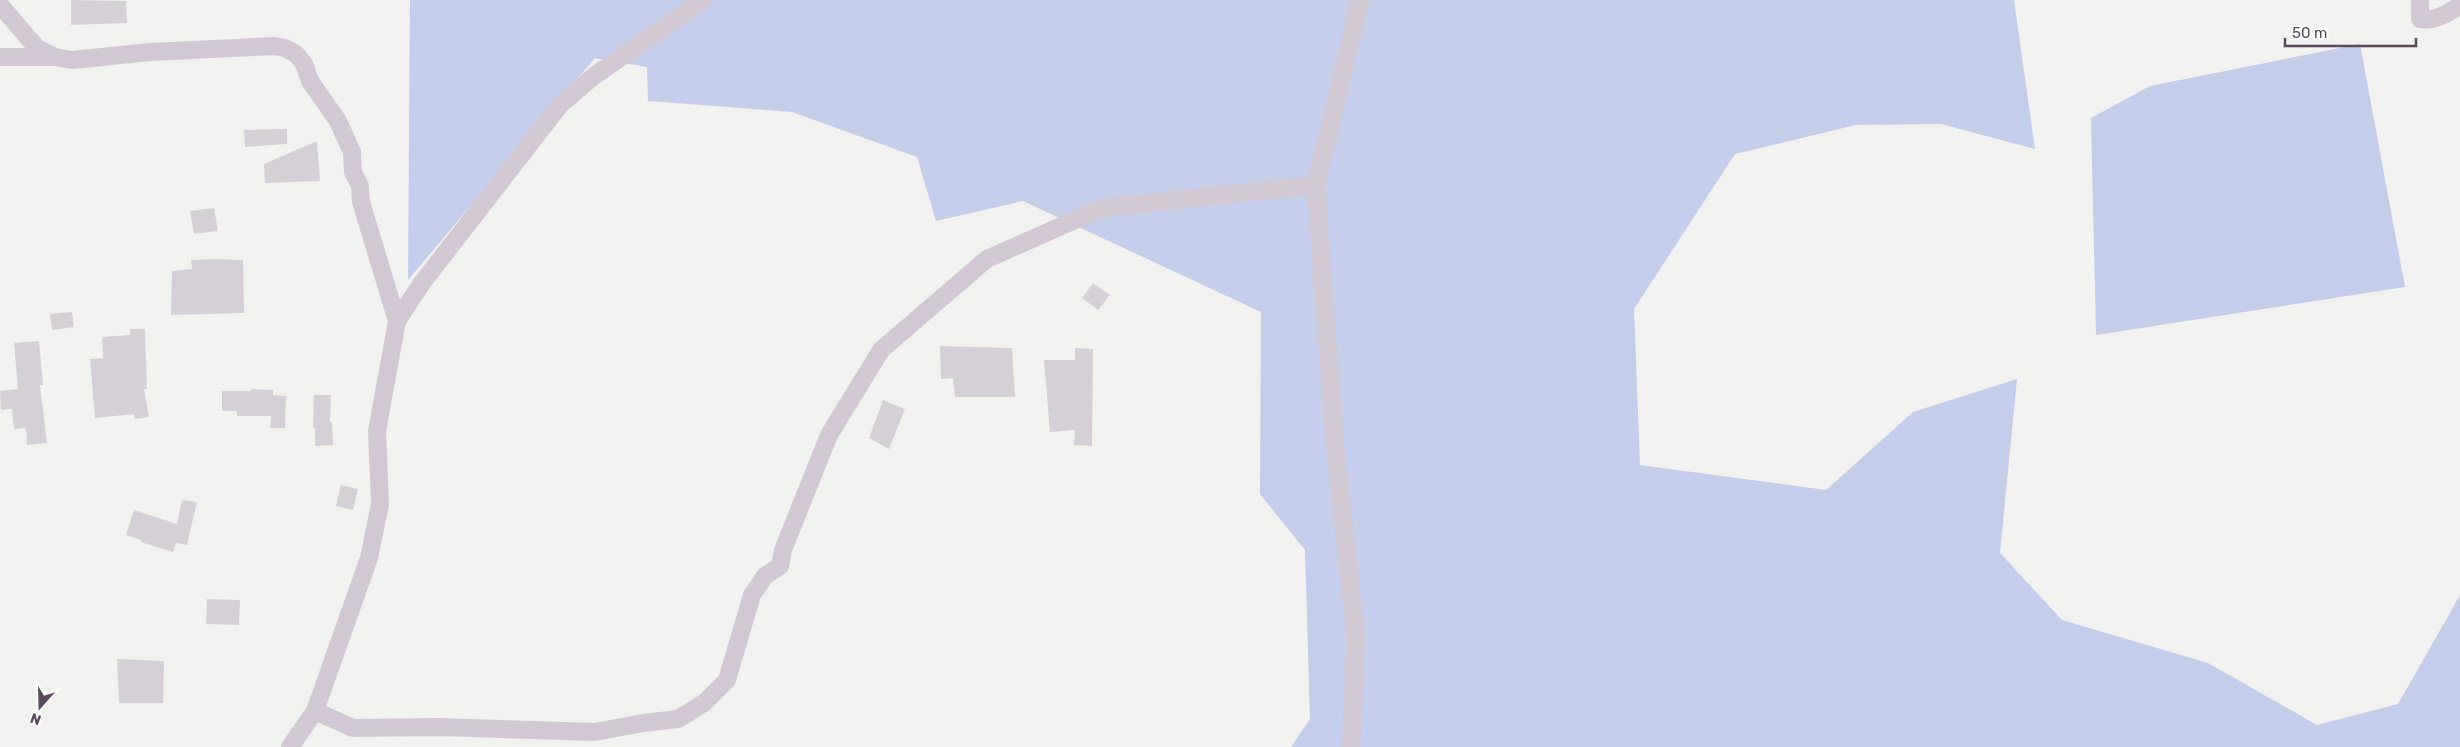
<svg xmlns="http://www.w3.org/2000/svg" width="2460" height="747" font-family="Rubik,sans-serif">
	<rect width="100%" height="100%" fill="#f1f2f0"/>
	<!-- green -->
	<path fill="#c4cdea" d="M 410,0 L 2014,0 L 2035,149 L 1941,124 L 1856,125 L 1735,154 L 1634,309 L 1640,465 L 1826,490 L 1913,412 L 2017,379 L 2000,553 L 2062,620 L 2208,663 L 2317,725 L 2398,704 L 2460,595 L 2460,747 L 1291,747 L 1310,719 L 1305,550 L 1260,494 L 1261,312 L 1023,201 L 936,221 L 917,157 L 792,112 L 648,101 L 647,67 L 595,58 L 408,280 Z
		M 2360,44 L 2405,287 L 2096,335 L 2091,118 L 2150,86 Z"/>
	<!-- building -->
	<path fill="#d5d0d6" d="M 71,0 L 126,1 L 127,23 L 71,25 Z
		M 287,129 L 287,144 L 245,147 L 244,130 Z
		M 317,141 L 320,181 L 265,183 L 264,164 Z
		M 214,208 L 218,231 L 194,234 L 190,211 Z
		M 215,259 L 243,260 L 244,313 L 171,315 L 172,271 L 192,269 L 191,260 Z
		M 1093,283 L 1110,295 L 1098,310 L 1082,298 Z
		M 72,312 L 74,327 L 52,330 L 50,314 Z
		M 130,329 L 145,329 L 147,389 L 144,389 L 149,417 L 135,419 L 134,414 L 95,418 L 90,359 L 103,358 L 102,337 L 130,335 Z
		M 39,341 L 43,385 L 40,385 L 47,443 L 27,445 L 26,428 L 14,429 L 12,409 L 1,410 L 0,391 L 18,389 L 14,343 Z
		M 940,346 L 1012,348 L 1015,397 L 955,397 L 953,378 L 941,379 Z
		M 1075,348 L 1093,349 L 1092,446 L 1074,445 L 1075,430 L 1050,432 L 1044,360 L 1075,360 Z
		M 251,389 L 273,390 L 273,395 L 286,396 L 285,428 L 270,428 L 271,416 L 237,416 L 237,411 L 222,411 L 222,391 L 251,391 Z
		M 314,395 L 331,395 L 330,422 L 332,422 L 333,445 L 315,446 L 315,428 L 313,428 Z
		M 883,400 L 905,409 L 889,449 L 869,438 Z
		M 341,485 L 358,489 L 353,510 L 336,506 Z
		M 182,500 L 197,502 L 187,545 L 176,543 L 173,552 L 141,542 L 141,540 L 126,535 L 134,510 L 177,524 Z
		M 207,599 L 240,600 L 239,625 L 206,624 Z
		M 117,659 L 164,661 L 163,703 L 119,703 Z"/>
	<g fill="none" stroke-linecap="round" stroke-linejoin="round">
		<!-- minor -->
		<path stroke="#d2c8d4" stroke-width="18" d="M 2420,0 L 2420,19 C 2434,22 2449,13 2460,5
			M 0,5 L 37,48 L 55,57 L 72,60 L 150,52 L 275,46 L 285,48 L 296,54 L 304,64 L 310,81 L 338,121 L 352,152 L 353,172 L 360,186 L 361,202 L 397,321
			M 0,57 L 52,57
			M 315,711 L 353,728 L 439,727 L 595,732 L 643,723 L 678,719 L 704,703 L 727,680 L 752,595 L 765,576 L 780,566 L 783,550 L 829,435 L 881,350 L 987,259 L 1102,208 L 1316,185
			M 290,747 L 315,711 L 369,558 L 380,504 L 377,431 L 397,321 L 422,283 L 560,105 L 594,76 L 703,0
			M 1351,747 L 1356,640 L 1334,436 L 1316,185 L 1360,0"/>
	</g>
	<!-- north arrow -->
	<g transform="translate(40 707) rotate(200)" stroke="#ffffff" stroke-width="4" paint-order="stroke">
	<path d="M0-4L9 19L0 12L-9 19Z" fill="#584a5b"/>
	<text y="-8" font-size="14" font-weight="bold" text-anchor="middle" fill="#584a5b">N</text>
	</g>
	<!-- scale -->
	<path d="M2285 38v8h131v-8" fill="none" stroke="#584a5b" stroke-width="2.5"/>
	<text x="2292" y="38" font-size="15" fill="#584a5b" stroke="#ffffff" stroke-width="4" paint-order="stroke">50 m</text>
</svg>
